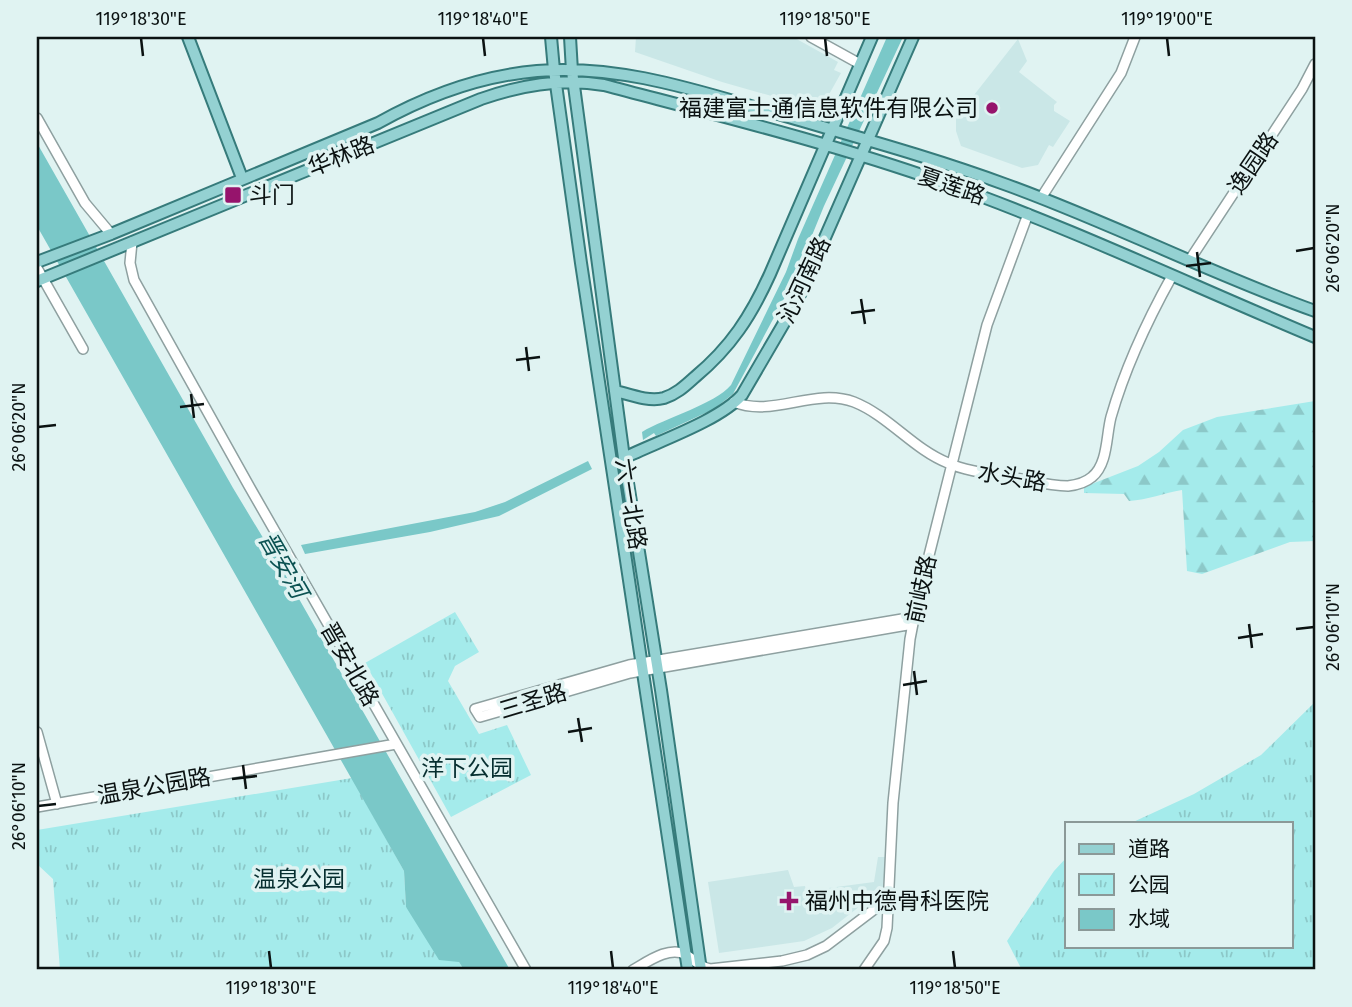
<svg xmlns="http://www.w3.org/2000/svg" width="1352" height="1007" font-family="'Fira Sans','Noto Sans SC',sans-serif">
	<defs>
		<pattern id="forest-firs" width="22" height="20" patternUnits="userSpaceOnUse" patternTransform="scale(1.75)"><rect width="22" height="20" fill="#a4ebeb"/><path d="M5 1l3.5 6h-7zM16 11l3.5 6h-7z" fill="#8cc8c8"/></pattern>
		<pattern id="park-tufts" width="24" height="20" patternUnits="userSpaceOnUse" patternTransform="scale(1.75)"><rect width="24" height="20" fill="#a4ebeb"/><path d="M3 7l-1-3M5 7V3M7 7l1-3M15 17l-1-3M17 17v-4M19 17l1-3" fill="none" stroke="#8cc8c8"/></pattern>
	</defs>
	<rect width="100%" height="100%" fill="#e0f3f2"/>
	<!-- built -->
	<path fill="#cae7e7" d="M 636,37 L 793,37 L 838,62 L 834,70 L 841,73 L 827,98 L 813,105 L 803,105 L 722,82 L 635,52 Z
		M 1018,39 L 1027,61 L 1019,72 L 1057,102 L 1054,105 L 1054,111 L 1070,121 L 1053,147 L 1049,145 L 1038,165 L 1022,168 L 961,146 L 956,131 L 956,118 Z
		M 878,857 L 886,857 L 883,888 L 832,928 L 804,941 L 719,953 L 708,882 L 788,870 L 794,887 L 805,886 L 806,891 L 874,882 Z"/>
	<!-- forest -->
	<path fill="url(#forest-firs)" d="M 1315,401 L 1315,541 L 1290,542 L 1202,574 L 1187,571 L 1182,490 C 1164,493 1148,500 1129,501 L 1124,494 L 1084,493 L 1084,487 L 1138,466 L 1159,452 L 1183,430 L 1217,417 Z"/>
	<!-- park -->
	<path fill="url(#park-tufts)" d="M 455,612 L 479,652 L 455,666 L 448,681 L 479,734 L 507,725 L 531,775 L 451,817 L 365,663 Z
		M 1315,702 L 1315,970 L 1022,970 L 1007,941 L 1054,871 L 1067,857 L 1067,946 L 1291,946 L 1291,823 L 1131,823 L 1194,794 L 1261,755 Z
		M 352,778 L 404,871 L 406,907 L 459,962 L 464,970 L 60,970 L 53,879 L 38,865 L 37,830 Z"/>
	<!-- water -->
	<path fill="#7ac8c8" d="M 887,37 L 903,37 L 824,206 L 793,282 L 733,394 L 714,409 L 656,436 L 654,433 L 643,440 L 642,432 C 665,418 715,404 731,385 L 786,272 L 798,239 Z
		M 37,143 L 233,488 L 274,556 L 278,556 L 284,566 L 282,569 L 510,970 L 464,970 L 459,962 L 439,960 L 406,907 L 404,871 L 37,226 Z
		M 588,461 L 592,469 L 499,516 L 430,532 L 305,554 L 301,545 L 475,512 L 505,502 Z"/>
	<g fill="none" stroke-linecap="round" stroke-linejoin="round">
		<defs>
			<path id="minor" d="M 811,37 L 860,64
				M 37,118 L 85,203 L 111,234
				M 1041,198 L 1121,73 L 1135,37
				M 132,242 L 130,263 L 134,280 L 249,486 L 526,970
				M 1189,261 L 1302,89 L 1315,64
				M 37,268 L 83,349
				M 734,402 C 773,418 814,387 854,402 C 889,416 913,449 948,463 C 968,472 993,474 1015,478 C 1032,481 1050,486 1068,486 C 1077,485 1085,483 1092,477 C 1108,464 1106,436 1111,417 C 1125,368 1147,321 1172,276
				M 913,624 L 630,673 L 480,717 L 475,709 L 629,665 L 914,617
				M 37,732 L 57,804
				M 37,807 L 396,744
				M 633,970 C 647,962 670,945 686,955 C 695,960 699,967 710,969 L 782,961 L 807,955 L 826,946 L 888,899
				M 864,970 L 884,941 L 887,928 L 893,803 L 910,639 L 917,603 L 987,325 L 1028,214"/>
			<path id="major" d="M 188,37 L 242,178
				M 551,37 L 554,70 L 581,263 L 688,970
				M 570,37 L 572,71 L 624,458 L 661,690 L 701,970
				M 37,262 L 111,234 L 378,123 C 428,95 480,76 537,71 C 620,64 698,91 775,113 C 853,136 931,157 1007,185 C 1112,223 1211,274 1315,311
				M 37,281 L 481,99 C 521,85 563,78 604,85 C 717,115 831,143 942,182 C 1069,227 1191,285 1315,337
				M 616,391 C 631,395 649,402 664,398 C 677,394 686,385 695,377 C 731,347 751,316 770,274 L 872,37
				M 624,458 C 656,442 719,421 742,395 L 798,299 L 913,37"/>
		</defs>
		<!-- minor casing -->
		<use href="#minor" stroke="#8ea0a0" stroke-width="12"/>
		<!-- major casing -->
		<use href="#major" stroke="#367b7b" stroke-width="14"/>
		<!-- minor -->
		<use href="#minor" stroke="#fff" stroke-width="9"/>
		<!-- major -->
		<use href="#major" stroke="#94d1d2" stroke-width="10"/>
	</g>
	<!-- ticks -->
	<path fill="none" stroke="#0b1212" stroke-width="2.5" d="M 141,38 L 143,56M 483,38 L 485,56M 825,38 L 827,56M 1167,38 L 1169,56M 1296,251 L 1314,248M 1197,252 L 1200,277M 1186,266 L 1211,263M 861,299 L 865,324M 851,313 L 875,310M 526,347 L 529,371M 516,360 L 540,357M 191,394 L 194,418M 180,407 L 204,404M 38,427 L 56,425M 1249,624 L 1252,648M 1296,629 L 1314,627M 1238,638 L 1263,634M 914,671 L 917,695M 903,685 L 927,681M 578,718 L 582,742M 568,732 L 592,728M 243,765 L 246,789M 232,779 L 257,776M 38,806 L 56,804M 269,951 L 271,968M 611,951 L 613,968M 953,951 L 955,968"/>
	<!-- markers -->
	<g fill="#96146c" stroke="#e0f3f2" stroke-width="2.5">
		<circle cx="992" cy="108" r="7"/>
		<rect x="224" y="186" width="18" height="18" rx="3.5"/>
		<path d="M785.5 890.5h7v7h7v7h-7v7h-7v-7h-7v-7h7z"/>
	</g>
	<g text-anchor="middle" stroke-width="7" stroke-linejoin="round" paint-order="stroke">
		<!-- poi labels -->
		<g font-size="23" fill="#0b1212" stroke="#e0f3f2" text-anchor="start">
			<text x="978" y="116" text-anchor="end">福建富士通信息软件有限公司</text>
			<text x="249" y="203">斗门</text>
			<text x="805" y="909">福州中德骨科医院</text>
		</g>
		<!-- street labels -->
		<g font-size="23" fill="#0b1212" stroke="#e0f3f2">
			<text transform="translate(341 156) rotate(-22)" y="8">华林路</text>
			<text transform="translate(1253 163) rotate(-56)" y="8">逸园路</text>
			<text transform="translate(952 186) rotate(19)" y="8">夏莲路</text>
			<text transform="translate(804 280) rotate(-65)" y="8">沁河南路</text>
			<text transform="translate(1012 477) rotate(10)" y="8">水头路</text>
			<text transform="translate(631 504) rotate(81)" y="8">六一北路</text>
			<text transform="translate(921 589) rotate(-78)" y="8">前岐路</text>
			<text transform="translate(350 664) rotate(60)" y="8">晋安北路</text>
			<text transform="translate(533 701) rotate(-17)" y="8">三圣路</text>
			<text transform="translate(154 786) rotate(-10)" y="8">温泉公园路</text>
		</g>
		<!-- park labels -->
		<g font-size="23" fill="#072f30" stroke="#e0f3f2">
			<text x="467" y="776">洋下公园</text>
			<text x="299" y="887">温泉公园</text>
		</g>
		<!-- water labels -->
		<g font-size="24" font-style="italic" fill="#0b5252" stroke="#e0f3f2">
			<text transform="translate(283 565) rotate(60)" y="8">晋安河</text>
		</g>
	</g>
	<!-- border -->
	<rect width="1352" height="1007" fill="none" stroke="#e0f3f2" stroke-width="77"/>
	<!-- legend -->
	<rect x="1065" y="822" width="228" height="126" fill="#e0f3f2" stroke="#8b9998" stroke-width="2"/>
	<rect x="1079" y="844" width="35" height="10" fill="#94d1d2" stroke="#8b9998" stroke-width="2"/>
	<text x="1128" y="856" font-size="21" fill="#0b1212">道路</text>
	<rect x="1079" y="874" width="35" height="21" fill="url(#park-tufts)" stroke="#8b9998" stroke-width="2"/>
	<text x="1128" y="892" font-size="21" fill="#0b1212">公园</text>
	<rect x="1079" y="909" width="35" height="21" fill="#7ac8c8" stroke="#8b9998" stroke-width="2"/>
	<text x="1128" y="926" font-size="21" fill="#0b1212">水域</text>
	<rect x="38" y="38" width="1276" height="930" fill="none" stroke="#0b1212" stroke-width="2.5"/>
	<g font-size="18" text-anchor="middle" fill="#0b1212">
		<text x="141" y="25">119°18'30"E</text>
		<text x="483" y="25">119°18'40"E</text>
		<text x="825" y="25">119°18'50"E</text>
		<text x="1167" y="25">119°19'00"E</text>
		<text transform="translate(1333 248) rotate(-90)" y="6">26°06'20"N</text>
		<text transform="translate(19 427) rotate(-90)" y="6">26°06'20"N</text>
		<text transform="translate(1333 627) rotate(-90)" y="6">26°06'10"N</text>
		<text transform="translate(19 806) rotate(-90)" y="6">26°06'10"N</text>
		<text x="271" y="994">119°18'30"E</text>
		<text x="613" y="994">119°18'40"E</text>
		<text x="955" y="994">119°18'50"E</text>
	</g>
</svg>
